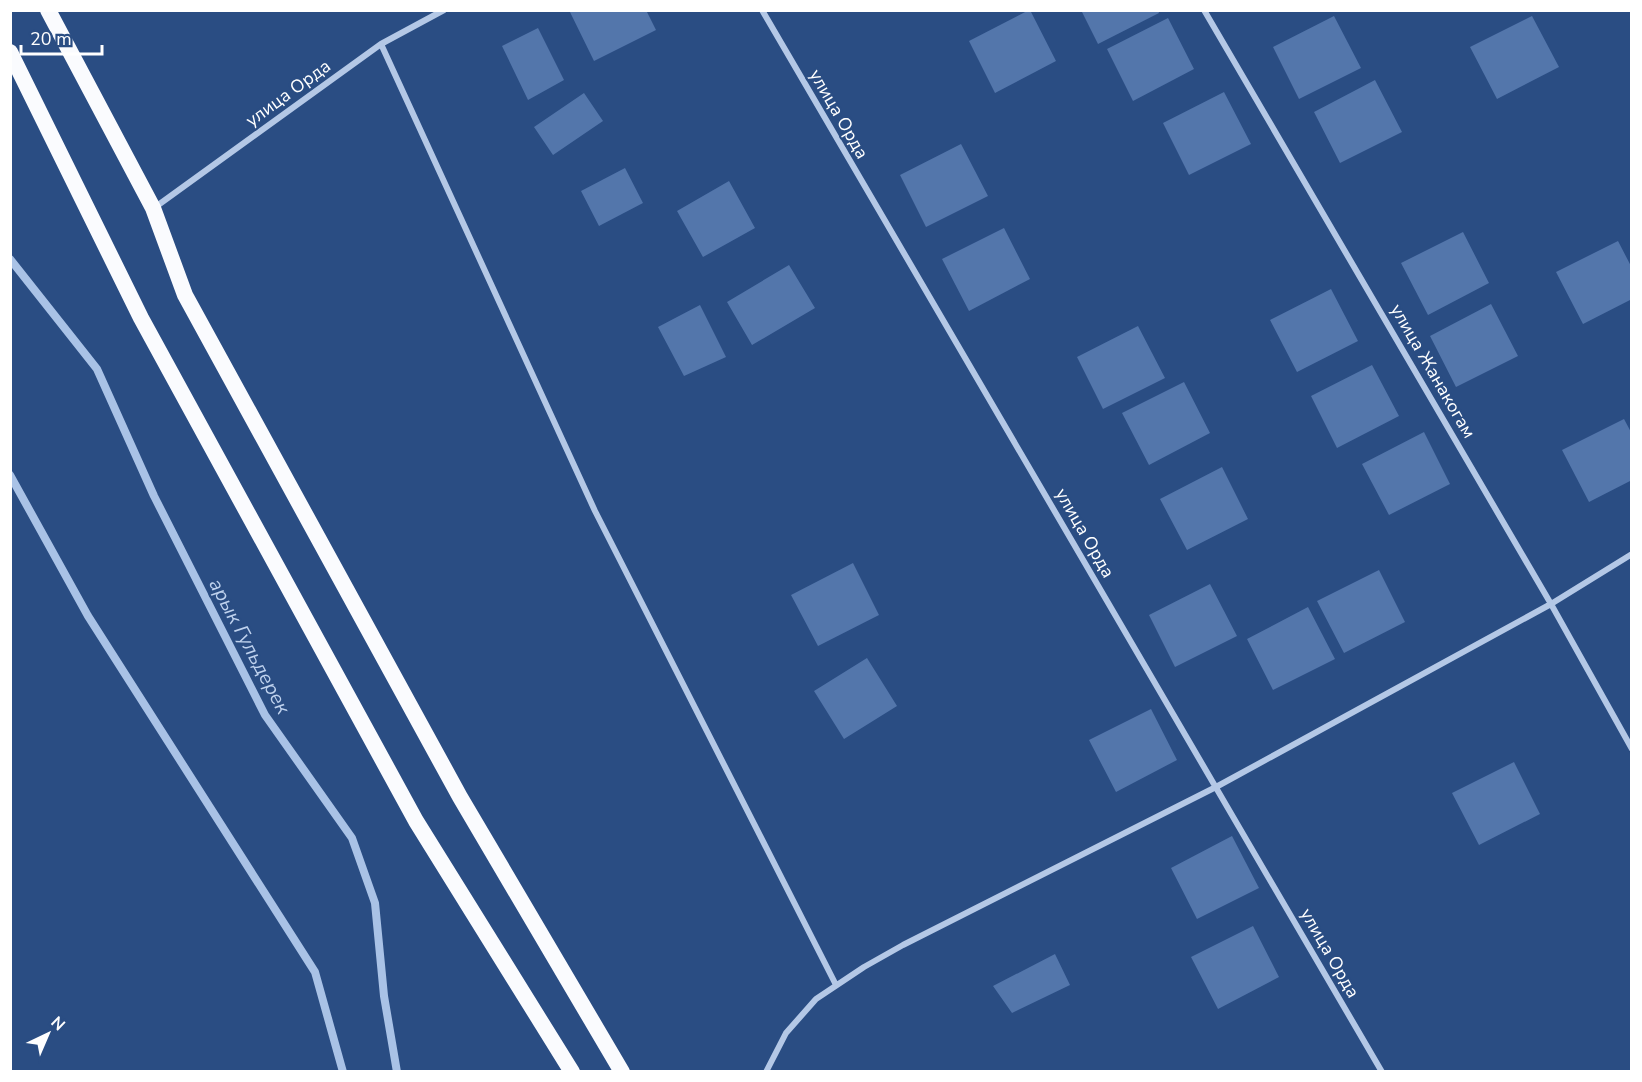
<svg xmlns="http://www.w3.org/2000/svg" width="1642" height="1082" font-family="'Nunito Sans',sans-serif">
	<rect width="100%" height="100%" fill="#2a4d83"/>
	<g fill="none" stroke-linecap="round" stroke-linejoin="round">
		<!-- stream -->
		<path stroke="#a9c2e6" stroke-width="8" d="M 10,259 L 97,369 L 154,496 L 265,715 L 352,838 L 375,903 L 384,996 L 397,1072
			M 10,475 L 88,616 L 315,972 L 343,1072"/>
	</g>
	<!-- building -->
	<path fill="#5376ab" d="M 569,10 L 646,10 L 656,30 L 594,61 Z
		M 1029,10 L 1030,10 L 1056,61 L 995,93 L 969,41 Z
		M 1081,10 L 1158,10 L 1159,13 L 1098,44 Z
		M 1334,16 L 1361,68 L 1299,99 L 1273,47 Z
		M 1532,16 L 1559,67 L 1497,99 L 1470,47 Z
		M 1168,18 L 1194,69 L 1133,101 L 1107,49 Z
		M 538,28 L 564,80 L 528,100 L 502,46 Z
		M 1375,80 L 1402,132 L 1340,163 L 1314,112 Z
		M 1224,92 L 1251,144 L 1189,175 L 1163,123 Z
		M 584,93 L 603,121 L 553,155 L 534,127 Z
		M 961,144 L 988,196 L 926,227 L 900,175 Z
		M 625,168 L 643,203 L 599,226 L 581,191 Z
		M 729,181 L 755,228 L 703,257 L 677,211 Z
		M 1004,228 L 1030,279 L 969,311 L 942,259 Z
		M 1463,232 L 1489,283 L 1428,315 L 1401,263 Z
		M 1618,241 L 1632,268 L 1632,299 L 1583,324 L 1556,272 Z
		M 789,265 L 815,308 L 752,345 L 727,302 Z
		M 1331,289 L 1358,341 L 1297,372 L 1270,320 Z
		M 1491,304 L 1518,356 L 1456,387 L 1430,336 Z
		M 700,305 L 726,357 L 684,376 L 658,327 Z
		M 1138,326 L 1165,378 L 1103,409 L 1077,357 Z
		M 1372,365 L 1399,416 L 1337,448 L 1311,396 Z
		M 1184,382 L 1210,433 L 1149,465 L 1122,413 Z
		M 1624,419 L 1632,434 L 1632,480 L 1589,502 L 1562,450 Z
		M 1424,432 L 1450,484 L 1389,515 L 1362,464 Z
		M 1222,467 L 1248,519 L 1187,550 L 1160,499 Z
		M 853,563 L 879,615 L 818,646 L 791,595 Z
		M 1379,570 L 1405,622 L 1344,653 L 1317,601 Z
		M 1210,584 L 1237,636 L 1175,667 L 1149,615 Z
		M 1308,607 L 1335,659 L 1273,690 L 1247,639 Z
		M 867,658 L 897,706 L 844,739 L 814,691 Z
		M 1151,709 L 1177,760 L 1116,792 L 1089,740 Z
		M 1514,762 L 1540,814 L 1479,845 L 1452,793 Z
		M 1232,836 L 1259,888 L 1197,919 L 1171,868 Z
		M 1253,926 L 1279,977 L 1218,1009 L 1191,957 Z
		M 1055,954 L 1070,985 L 1012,1013 L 993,986 Z"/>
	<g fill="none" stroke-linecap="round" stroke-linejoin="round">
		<!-- minor -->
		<path stroke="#b4c8e6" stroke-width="6" d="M 762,10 L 1382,1072
			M 1204,10 L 1551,604 L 1632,749
			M 381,44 L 595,511 L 836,985
			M 154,208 L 381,44 L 444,10
			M 766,1072 L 786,1033 L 816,999 L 864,967 L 903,945 L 1216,787 L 1551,604 L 1632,554"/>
		<!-- trunk -->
		<path stroke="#fafbfe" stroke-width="16" d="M 48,10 L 153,208 L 185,295 L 460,797 L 622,1072
			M 10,52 L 141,318 L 416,821 L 572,1072"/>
	</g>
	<g text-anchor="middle" stroke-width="4.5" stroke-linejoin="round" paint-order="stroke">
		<!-- street labels -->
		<g font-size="18" fill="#fff" stroke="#2a4d83">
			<text transform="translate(288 93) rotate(-36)" y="6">улица Орда</text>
			<text transform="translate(839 114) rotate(60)" y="6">улица Орда</text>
			<text transform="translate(1433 371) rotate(60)" y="6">улица Жанакогам</text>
			<text transform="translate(1085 533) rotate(60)" y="6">улица Орда</text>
			<text transform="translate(1330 953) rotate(60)" y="6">улица Орда</text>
		</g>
		<!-- water labels -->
		<g font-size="20" font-style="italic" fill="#bfd2ee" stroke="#2a4d83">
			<text transform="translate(250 646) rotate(62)" y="7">арык Гульдерек</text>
		</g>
	</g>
	<!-- border -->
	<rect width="1642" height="1082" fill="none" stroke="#ffffff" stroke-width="24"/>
	<!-- north arrow -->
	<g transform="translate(48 1034) rotate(44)" stroke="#2a4d83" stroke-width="4.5" paint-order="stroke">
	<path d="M0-4.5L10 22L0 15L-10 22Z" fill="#ffffff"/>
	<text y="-9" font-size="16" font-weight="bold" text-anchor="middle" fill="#ffffff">N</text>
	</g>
	<!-- scale -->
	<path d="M21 45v9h81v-9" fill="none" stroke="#ffffff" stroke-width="3"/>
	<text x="30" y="45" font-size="18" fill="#ffffff" stroke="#2a4d83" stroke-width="4.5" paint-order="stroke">20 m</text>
</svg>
